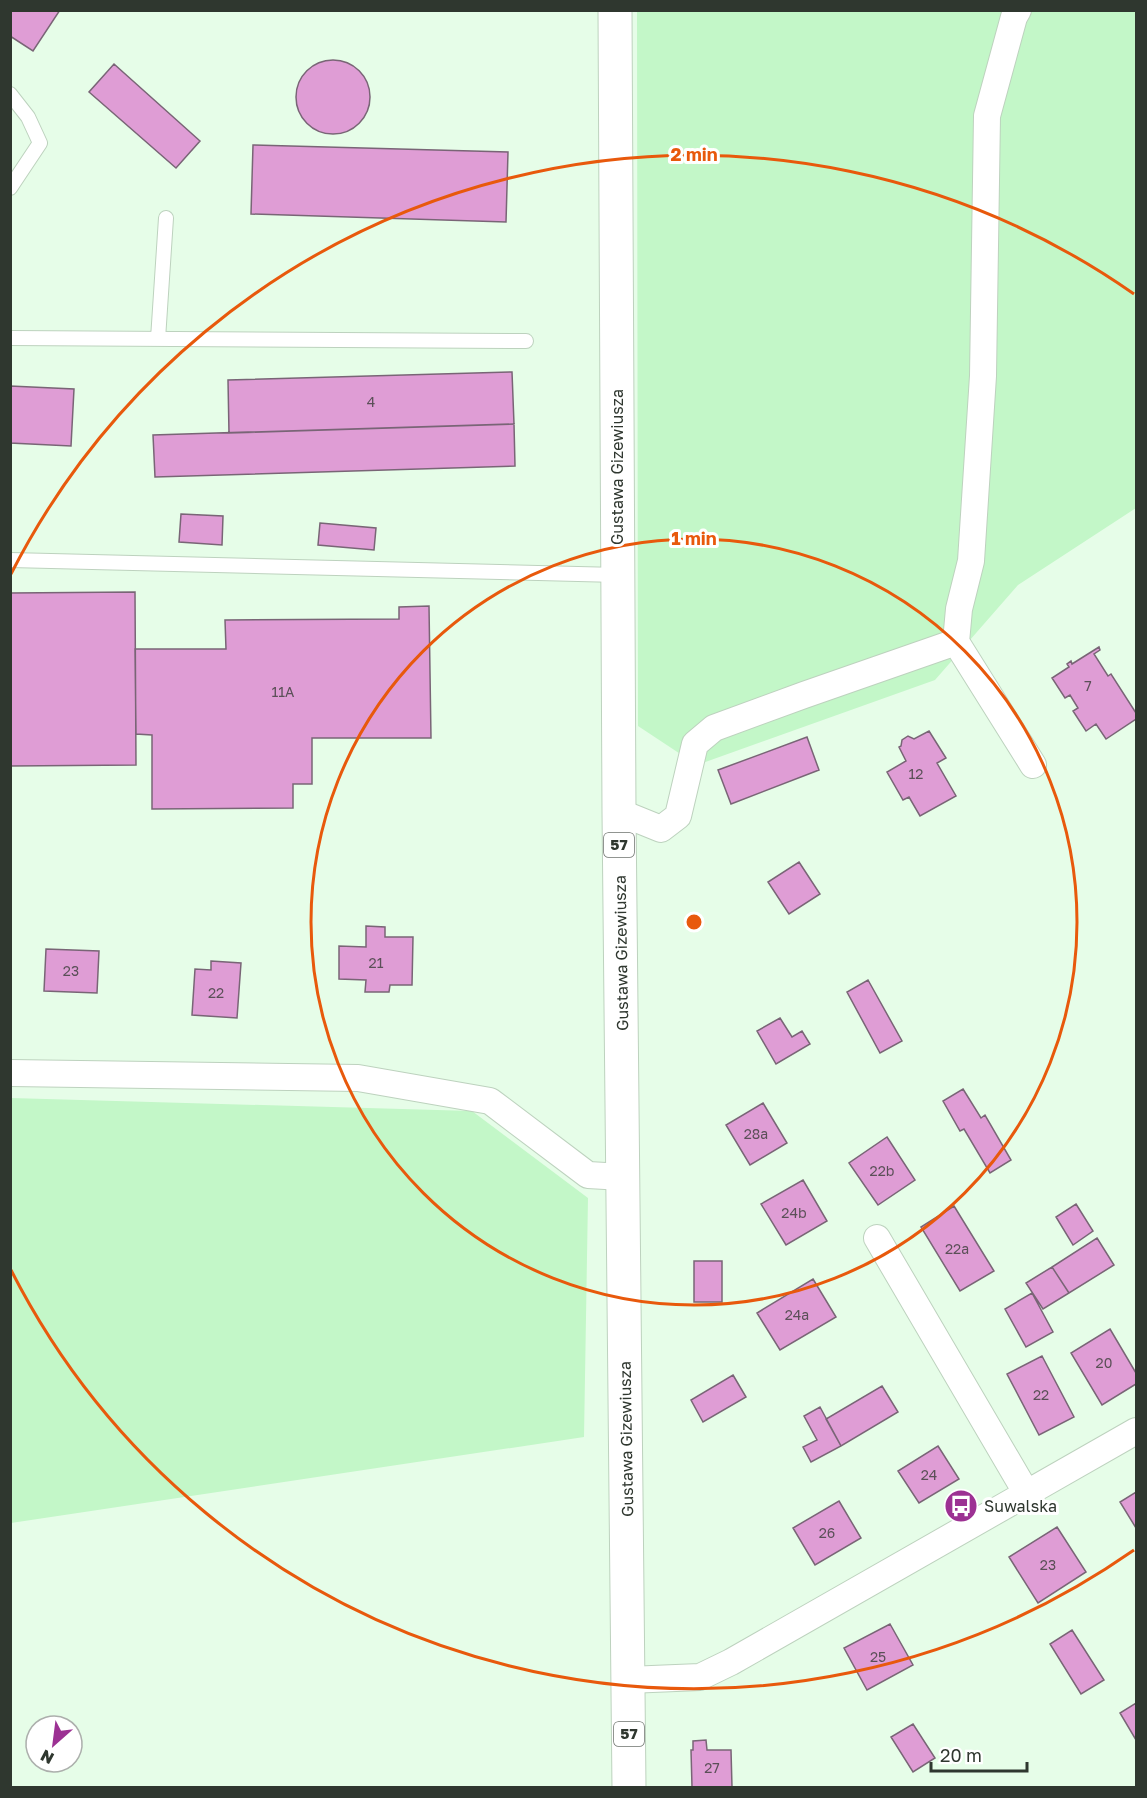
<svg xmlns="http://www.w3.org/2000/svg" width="1147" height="1798" font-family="'Golos Text',sans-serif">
	<rect width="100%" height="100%" fill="#e6fde8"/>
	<!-- green -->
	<path fill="#c3f7c8" d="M 637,11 L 1136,11 L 1136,508 L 1018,585 L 935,680 L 697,765 L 638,726 Z
		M 11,1098 L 472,1111 L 588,1198 L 584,1437 L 11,1523 Z"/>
	<!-- building -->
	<path fill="#df9dd5" stroke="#796576" stroke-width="1.5" d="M 10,10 L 60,10 L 33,51 L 10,36 Z
		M296 97a37 37 0 1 1 74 0a37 37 0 1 1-74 0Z
		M 114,64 L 200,141 L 176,168 L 89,92 Z
		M 253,145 L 508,152 L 506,222 L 251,214 Z
		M 512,372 L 514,424 L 229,433 L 228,380 Z
		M 10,386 L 74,389 L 71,446 L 10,443 Z
		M 514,424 L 515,466 L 155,477 L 153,435 Z
		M 181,514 L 223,516 L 222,545 L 179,542 Z
		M 320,523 L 376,528 L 374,550 L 318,545 Z
		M 135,592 L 136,765 L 10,766 L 10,593 Z
		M 429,606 L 431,738 L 312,738 L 312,784 L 293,784 L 293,808 L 152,809 L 152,735 L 136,734 L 135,649 L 226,649 L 225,620 L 399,619 L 399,607 Z
		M 1099,647 L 1100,650 L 1094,654 L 1108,676 L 1111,674 L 1136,713 L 1136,719 L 1106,739 L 1096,724 L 1086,731 L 1073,711 L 1078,708 L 1070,695 L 1065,698 L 1052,678 L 1069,667 L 1067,664 L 1071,661 L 1072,664 Z
		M 929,731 L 946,758 L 937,763 L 956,796 L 920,816 L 909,797 L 903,800 L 887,772 L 906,761 L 899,747 L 901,746 L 902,740 L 908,736 L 914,739 Z
		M 807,737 L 819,770 L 731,804 L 718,770 Z
		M 799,862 L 820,894 L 789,914 L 768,882 Z
		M 366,926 L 385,927 L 385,937 L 413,937 L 412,985 L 390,985 L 389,992 L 365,992 L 366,980 L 339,979 L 339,946 L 366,947 Z
		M 46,949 L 99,951 L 97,993 L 44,991 Z
		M 211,961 L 241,963 L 237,1018 L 192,1015 L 195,969 L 211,970 Z
		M 868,980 L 902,1041 L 880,1053 L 847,992 Z
		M 780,1018 L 792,1037 L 802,1031 L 810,1044 L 776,1064 L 757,1031 Z
		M 963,1089 L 981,1118 L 985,1115 L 1011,1160 L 990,1173 L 964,1129 L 960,1131 L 943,1101 Z
		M 763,1103 L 787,1143 L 750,1165 L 726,1125 Z
		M 887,1137 L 915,1180 L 878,1205 L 849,1163 Z
		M 803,1180 L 827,1221 L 786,1245 L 761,1204 Z
		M 1076,1204 L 1093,1231 L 1073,1245 L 1056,1217 Z
		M 954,1206 L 994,1271 L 960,1291 L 921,1227 Z
		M 1097,1238 L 1114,1265 L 1069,1293 L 1052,1267 Z
		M 694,1261 L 722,1261 L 722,1302 L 694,1302 Z
		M 1052,1267 L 1069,1293 L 1043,1309 L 1026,1283 Z
		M 813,1279 L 836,1317 L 780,1350 L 757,1313 Z
		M 1032,1293 L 1053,1332 L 1026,1347 L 1005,1309 Z
		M 1110,1329 L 1136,1373 L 1136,1384 L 1102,1405 L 1071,1353 Z
		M 1042,1356 L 1074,1417 L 1039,1435 L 1007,1374 Z
		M 733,1375 L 746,1397 L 703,1422 L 691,1400 Z
		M 882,1386 L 898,1412 L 841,1446 L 826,1419 Z
		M 820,1407 L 841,1446 L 811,1462 L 803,1447 L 817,1440 L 804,1416 Z
		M 938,1446 L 959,1479 L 919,1503 L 898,1471 Z
		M 1136,1492 L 1136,1528 L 1120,1502 Z
		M 839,1501 L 861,1538 L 815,1565 L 793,1528 Z
		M 1057,1527 L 1086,1572 L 1038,1603 L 1009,1557 Z
		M 890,1624 L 913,1665 L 867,1690 L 844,1648 Z
		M 1072,1630 L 1104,1680 L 1081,1694 L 1050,1644 Z
		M 1136,1703 L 1136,1740 L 1120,1713 Z
		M 913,1724 L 935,1758 L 913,1772 L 891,1737 Z
		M 706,1740 L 707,1750 L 731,1750 L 732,1787 L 692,1787 L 691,1750 L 693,1750 L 693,1741 Z"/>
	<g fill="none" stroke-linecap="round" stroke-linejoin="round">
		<defs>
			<path id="lane" d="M 10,94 L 28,117 L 40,143 L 10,188
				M 10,338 L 526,341
				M 158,339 L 166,218
				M 10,560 L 618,575"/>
			<path id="street" d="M 956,642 L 1033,765
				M 619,812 L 661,829 L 678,816 L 695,744 L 714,728 L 804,695 L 956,642 L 959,609 L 971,561 L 983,376 L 987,116 L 1014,17 L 1018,10
				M 10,1073 L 358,1078 L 490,1101 L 588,1175 L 623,1177
				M 877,1238 L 1027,1494
				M 628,1680 L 700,1677 L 731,1662 L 1136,1431"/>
			<path id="primary" d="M 615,10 L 619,812 L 629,1788"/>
		</defs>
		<!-- lane casing -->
		<use href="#lane" stroke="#bdd2be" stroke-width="16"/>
		<!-- street casing -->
		<use href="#street" stroke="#bdd2be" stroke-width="28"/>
		<!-- primary casing -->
		<use href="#primary" stroke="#bdd2be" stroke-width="35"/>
		<!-- lane -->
		<use href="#lane" stroke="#fff" stroke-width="14"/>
		<!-- street -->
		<use href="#street" stroke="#fff" stroke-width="26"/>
		<!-- primary -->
		<use href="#primary" stroke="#fff" stroke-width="33"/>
	</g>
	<!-- distance rings -->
	<g fill="none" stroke="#e8590c" stroke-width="3">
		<circle cx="694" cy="922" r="383"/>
		<path d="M1134 1550A767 767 0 0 1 11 1270M11 574A767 767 0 0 1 1134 294"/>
	</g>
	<!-- icons -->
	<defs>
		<symbol id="bus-disc" viewBox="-11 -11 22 22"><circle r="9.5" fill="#9c3193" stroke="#fff"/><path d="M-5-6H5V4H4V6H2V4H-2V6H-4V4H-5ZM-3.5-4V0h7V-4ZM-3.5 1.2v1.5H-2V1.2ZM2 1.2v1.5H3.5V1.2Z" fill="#fff"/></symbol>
	</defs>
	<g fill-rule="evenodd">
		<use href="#bus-disc" x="942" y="1487" width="38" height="38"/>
	</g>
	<g text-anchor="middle" stroke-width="6" stroke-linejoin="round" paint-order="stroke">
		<!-- number labels -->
		<g font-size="14" fill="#5b5058">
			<text x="371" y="407">4</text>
			<text x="1088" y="691">7</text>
			<text x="283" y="697">11A</text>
			<text x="916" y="779">12</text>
			<text x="376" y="968">21</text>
			<text x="71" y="976">23</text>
			<text x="216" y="998">22</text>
			<text x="756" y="1139">28a</text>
			<text x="882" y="1176">22b</text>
			<text x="794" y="1218">24b</text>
			<text x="957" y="1254">22a</text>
			<text x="797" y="1320">24a</text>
			<text x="1104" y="1368">20</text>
			<text x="1041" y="1400">22</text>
			<text x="929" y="1480">24</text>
			<text x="827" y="1538">26</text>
			<text x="1048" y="1570">23</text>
			<text x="878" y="1662">25</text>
			<text x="712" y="1773">27</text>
		</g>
		<!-- shield labels -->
		<g fill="#fff" stroke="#6d736d" stroke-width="1.5">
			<rect x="604" y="833" width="30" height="24" rx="4.5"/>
			<rect x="614" y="1722" width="30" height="24" rx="4.5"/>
		</g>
		<g font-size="15" font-weight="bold" fill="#2f372f">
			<text x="619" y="850">57</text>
			<text x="629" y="1739">57</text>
		</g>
		<!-- street labels -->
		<g font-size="16" fill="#2f372f" stroke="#fff">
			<text transform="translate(617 467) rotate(-90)" y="6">Gustawa Gizewiusza</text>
			<text transform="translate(621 953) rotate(-91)" y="6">Gustawa Gizewiusza</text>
			<text transform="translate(626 1439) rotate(-91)" y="6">Gustawa Gizewiusza</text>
		</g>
		<!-- poi labels -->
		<g font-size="16" fill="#2f372f" stroke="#fff" text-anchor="start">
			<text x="984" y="1512">Suwalska</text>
		</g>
	</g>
	<circle cx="694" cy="922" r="9" fill="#e8590c" stroke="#fff" stroke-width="3"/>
	<g font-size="18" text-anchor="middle" font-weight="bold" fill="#e8590c" stroke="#fff" stroke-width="6" stroke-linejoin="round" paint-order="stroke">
		<text x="694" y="161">2 min</text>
		<text x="694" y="545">1 min</text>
	</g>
	<!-- border -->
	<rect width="1147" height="1798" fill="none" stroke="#2f372f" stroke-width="24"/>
	<!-- north arrow -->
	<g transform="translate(54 1744) rotate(208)"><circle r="28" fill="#ffffff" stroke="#acafac" stroke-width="1.5"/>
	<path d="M0-4.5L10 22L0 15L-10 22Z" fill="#9c3193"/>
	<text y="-9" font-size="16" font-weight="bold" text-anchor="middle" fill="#2f372f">N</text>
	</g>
	<!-- scale -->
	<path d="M931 1762v9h96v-9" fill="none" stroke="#2f372f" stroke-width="3"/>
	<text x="940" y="1762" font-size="18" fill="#2f372f" stroke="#ffffff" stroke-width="4.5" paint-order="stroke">20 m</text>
</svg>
